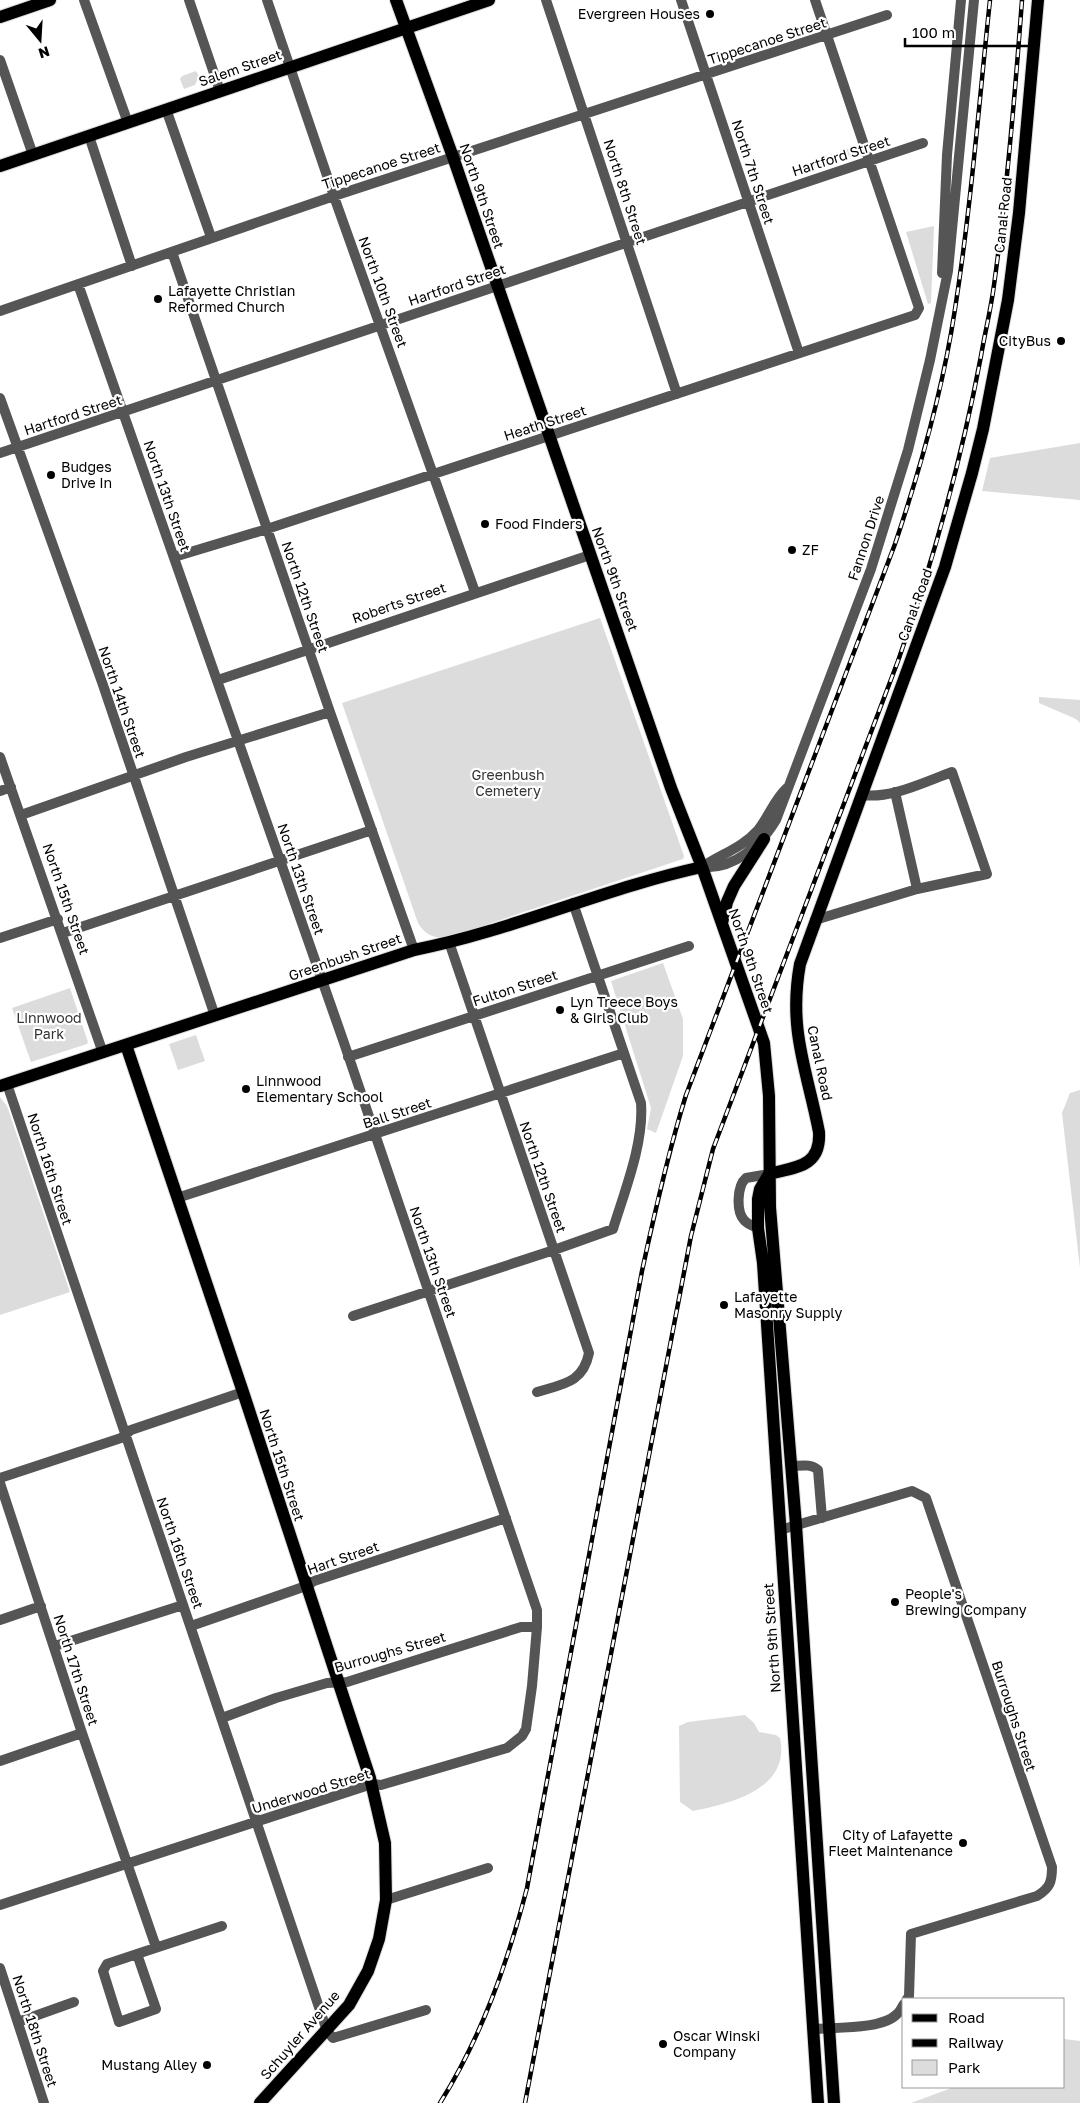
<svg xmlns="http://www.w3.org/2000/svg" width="1080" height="2103" font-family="'Golos Text',sans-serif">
	<rect width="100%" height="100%" fill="#fff"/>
	<!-- green -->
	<path fill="#dcdcdc" d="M 196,71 L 199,76 L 195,85 L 184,89 L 180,79 L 182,76 Z
		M 854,147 L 856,155 L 826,166 L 823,157 Z
		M 934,226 L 931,303 L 928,304 L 906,232 Z
		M 1080,443 L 1080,500 L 982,491 L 990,458 Z
		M 600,618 L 684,856 L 683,859 L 449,937 C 435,939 426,936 418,923 L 342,703 Z
		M 1039,697 L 1080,700 L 1080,723 L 1076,719 L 1039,703 Z
		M 663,963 L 683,1019 L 683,1056 L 656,1133 L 647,1129 L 651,1108 L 611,981 Z
		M 70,988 L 88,1042 L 87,1044 L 31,1062 L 12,1008 Z
		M 196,1035 L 205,1061 L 178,1070 L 169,1044 Z
		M 1080,1090 L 1080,1268 L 1062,1113 L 1070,1093 Z
		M 0,1097 L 7,1106 L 70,1292 L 0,1315 Z
		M 745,1715 L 754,1723 L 759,1732 L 776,1735 L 780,1738 C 791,1789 730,1804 693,1811 L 680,1802 L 679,1726 L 688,1722 Z
		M 1064,2039 L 1080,2041 L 1080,2103 L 911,2103 L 954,2087 L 1064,2087 Z"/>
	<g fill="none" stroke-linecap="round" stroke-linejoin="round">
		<defs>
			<path id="major" d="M 396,0 L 453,157 L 671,788 L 702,867 L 764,1043 L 769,1096 L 770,1207 L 796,1525 L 834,2103
				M 0,17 L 50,0
				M 0,166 L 489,0
				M 722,923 L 727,902 L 734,886 L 764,839
				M 126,1045 L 243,1392 L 370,1778 L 385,1843 L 386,1900 L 379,1939 L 368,1971 L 349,2005 L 260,2103
				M 0,1086 L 414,950 C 511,931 605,888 702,867
				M 769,1174 C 796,1167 821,1167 819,1132 C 807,1070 788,1030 800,964 L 945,567 L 972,473 L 983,429 L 1008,300 L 1019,213 L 1038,0
				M 769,1174 L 760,1189 L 758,1199 L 758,1228 L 763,1263 L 818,2103"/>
		</defs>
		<!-- major casing -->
		<use href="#major" stroke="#dbdbdb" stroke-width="14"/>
		<!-- minor -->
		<path stroke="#555" stroke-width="10" d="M 84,0 L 128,123
			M 189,0 L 220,91
			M 267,0 L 337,205 L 475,592
			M 546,0 L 677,394
			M 681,0 L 799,353
			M 0,60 L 33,155
			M 166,109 L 211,237
			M 89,136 L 132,266
			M 172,252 L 330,712 L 414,950
			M 942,273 L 947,155 L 961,0
			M 0,311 L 334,196 L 887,15
			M 0,398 L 102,682 L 215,1016
			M 0,453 L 923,143
			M 174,557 L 267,529 L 915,315 L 919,308 L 815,0
			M 218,680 L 590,555
			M 0,757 L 103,1053
			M 0,791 L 11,787
			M 895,792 L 917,889
			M 21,815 L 186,757 L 330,712
			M 702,867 C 734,870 761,845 776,820 L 871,569 L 908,450 L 930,360 L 948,271 L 974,0
			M 702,867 C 721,854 742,848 758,830 C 769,816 774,800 787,788
			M 815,920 L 917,889 L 987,874 L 952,772 C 924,782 891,799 862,795
			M 63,933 L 372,830
			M 0,938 L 58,919
			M 449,942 L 589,1353 C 583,1383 563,1384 537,1392
			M 348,1057 L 689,946
			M 7,1084 L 327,2031 L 333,2038 L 426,2010
			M 177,1198 L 624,1053
			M 758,1228 C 753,1226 747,1224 744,1220 C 736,1211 737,1186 746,1178 L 769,1174
			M 353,1316 L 554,1250 L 613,1229 C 625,1190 644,1143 641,1103 L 573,903
			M 791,1466 C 800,1466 811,1463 818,1470 L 822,1518
			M 0,1478 L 121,1438 L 131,1430 L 243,1392
			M 0,1483 L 82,1733 L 156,1947
			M 780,1530 L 912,1491 L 926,1498 L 1052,1867 C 1052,1882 1050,1888 1037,1896 L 911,1934 L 909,1996 L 907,1999
			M 0,1620 L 41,1606
			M 191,1626 L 306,1586 L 314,1581 L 506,1518
			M 55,1646 L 183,1605
			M 222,1718 L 276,1698 L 327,1683 L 347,1682 L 521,1627 L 537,1627
			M 0,1761 L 82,1733
			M 386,1900 L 488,1868
			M 0,1905 L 372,1784 L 381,1785 L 507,1748 L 522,1736 L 526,1729 L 532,1686 L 537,1627 L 537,1610 L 523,1569 L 343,1040 L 78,284
			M 137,1954 L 156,2009 L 119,2022 L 103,1971 L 107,1964 Z
			M 137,1954 L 222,1926
			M 0,1968 L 44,2103
			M 18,2022 L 74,2002
			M 813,2029 C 834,2027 882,2030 897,2014 C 900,2012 902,2007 904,2004"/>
		<!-- major -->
		<use href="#major" stroke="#000" stroke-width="12"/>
		<defs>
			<path id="rail" d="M 440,2103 C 482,2036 507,1964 527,1888 L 642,1271 C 655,1211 668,1153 686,1095 L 895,544 C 921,467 943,389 955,309 C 971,207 979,103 990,0
				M 525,2103 L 691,1236 L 713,1149 L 898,661 C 934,559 961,462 981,356 C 985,332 991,309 994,285 C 1007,191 1015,95 1022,0"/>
		</defs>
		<!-- rail casing -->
		<use href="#rail" stroke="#000" stroke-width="4.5"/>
		<!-- rail -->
		<use href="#rail" stroke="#fff" stroke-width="2.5" stroke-dasharray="8" stroke-linecap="butt"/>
	</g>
	<!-- markers -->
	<g fill="#000" stroke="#fff" stroke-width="2">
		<circle cx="710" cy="14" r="5"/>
		<circle cx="158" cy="299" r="5"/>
		<circle cx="1061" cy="341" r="5"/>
		<circle cx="51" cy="475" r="5"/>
		<circle cx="485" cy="524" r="5"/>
		<circle cx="792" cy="550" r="5"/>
		<circle cx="560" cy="1010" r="5"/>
		<circle cx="246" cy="1089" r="5"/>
		<circle cx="724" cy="1305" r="5"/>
		<circle cx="895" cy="1602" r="5"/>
		<circle cx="963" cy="1843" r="5"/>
		<circle cx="663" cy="2044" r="5"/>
		<circle cx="207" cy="2065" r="5"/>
	</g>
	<g text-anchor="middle" stroke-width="4.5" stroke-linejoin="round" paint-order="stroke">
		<!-- poi labels -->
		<g font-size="14" fill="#000" stroke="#fff" text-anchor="start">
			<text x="700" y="19" text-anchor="end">Evergreen Houses</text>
			<text x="168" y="296">Lafayette Christian<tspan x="168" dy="16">Reformed Church</tspan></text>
			<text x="1051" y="346" text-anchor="end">CityBus</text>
			<text x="61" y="472">Budges<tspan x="61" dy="16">Drive In</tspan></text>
			<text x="495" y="529">Food Finders</text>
			<text x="802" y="555">ZF</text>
			<text x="570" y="1007">Lyn Treece Boys<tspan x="570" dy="16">&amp; Girls Club</tspan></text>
			<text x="256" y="1086">Linnwood<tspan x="256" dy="16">Elementary School</tspan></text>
			<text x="734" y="1302">Lafayette<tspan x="734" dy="16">Masonry Supply</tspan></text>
			<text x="905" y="1599">People's<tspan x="905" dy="16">Brewing Company</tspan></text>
			<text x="953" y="1840" text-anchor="end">City of Lafayette<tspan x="953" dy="16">Fleet Maintenance</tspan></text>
			<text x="673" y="2041">Oscar Winski<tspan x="673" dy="16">Company</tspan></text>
			<text x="197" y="2070" text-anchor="end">Mustang Alley</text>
		</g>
		<!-- street labels -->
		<g font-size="14" fill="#000" stroke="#fff">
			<text transform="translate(767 41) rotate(-18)" y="5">Tippecanoe Street</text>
			<text transform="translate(240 68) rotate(-19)" y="5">Salem Street</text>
			<text transform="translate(841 156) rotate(-18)" y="5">Hartford Street</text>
			<text transform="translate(381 166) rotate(-18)" y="5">Tippecanoe Street</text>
			<text transform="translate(753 172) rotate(72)" y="5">North 7th Street</text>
			<text transform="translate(625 192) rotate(72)" y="5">North 8th Street</text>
			<text transform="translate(482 196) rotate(71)" y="5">North 9th Street</text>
			<text transform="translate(1003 215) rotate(-84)" y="5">Canal Road</text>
			<text transform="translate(457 285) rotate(-19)" y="5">Hartford Street</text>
			<text transform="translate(383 292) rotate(70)" y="5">North 10th Street</text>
			<text transform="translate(73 415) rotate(-18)" y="5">Hartford Street</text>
			<text transform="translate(545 423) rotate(-18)" y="5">Heath Street</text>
			<text transform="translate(167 496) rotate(71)" y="5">North 13th Street</text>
			<text transform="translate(866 538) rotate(-72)" y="5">Fannon Drive</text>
			<text transform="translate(615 579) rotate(70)" y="5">North 9th Street</text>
			<text transform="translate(305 597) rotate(71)" y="5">North 12th Street</text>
			<text transform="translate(399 603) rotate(-19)" y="5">Roberts Street</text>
			<text transform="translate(915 605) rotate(-70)" y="5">Canal Road</text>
			<text transform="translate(122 702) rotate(71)" y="5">North 14th Street</text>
			<text transform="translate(301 879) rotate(71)" y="5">North 13th Street</text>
			<text transform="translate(66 899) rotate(71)" y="5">North 15th Street</text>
			<text transform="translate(345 957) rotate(-19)" y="5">Greenbush Street</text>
			<text transform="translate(751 961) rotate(71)" y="5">North 9th Street</text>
			<text transform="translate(515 988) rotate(-18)" y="5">Fulton Street</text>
			<text transform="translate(820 1063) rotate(78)" y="5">Canal Road</text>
			<text transform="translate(397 1113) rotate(-18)" y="5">Ball Street</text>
			<text transform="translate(50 1169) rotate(72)" y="5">North 16th Street</text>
			<text transform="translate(543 1177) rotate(71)" y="5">North 12th Street</text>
			<text transform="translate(433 1262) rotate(71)" y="5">North 13th Street</text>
			<text transform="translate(282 1465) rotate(72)" y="5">North 15th Street</text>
			<text transform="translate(180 1553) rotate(71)" y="5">North 16th Street</text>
			<text transform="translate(343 1558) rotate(-19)" y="5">Hart Street</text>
			<text transform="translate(772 1638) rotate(-94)" y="5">North 9th Street</text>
			<text transform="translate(390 1652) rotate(-16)" y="5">Burroughs Street</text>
			<text transform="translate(76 1670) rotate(72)" y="5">North 17th Street</text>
			<text transform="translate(1014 1716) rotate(72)" y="5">Burroughs Street</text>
			<text transform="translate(311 1791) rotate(-17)" y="5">Underwood Street</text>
			<text transform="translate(35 2031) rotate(72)" y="5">North 18th Street</text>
			<text transform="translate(300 2035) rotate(-49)" y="5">Schuyler Avenue</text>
		</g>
		<!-- park labels -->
		<g font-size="14" fill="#333" stroke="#fff">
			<text x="508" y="780">Greenbush<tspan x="508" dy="16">Cemetery</tspan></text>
			<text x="49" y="1023">Linnwood<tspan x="49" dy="16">Park</tspan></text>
		</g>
	</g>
	<!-- legend -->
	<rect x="902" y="1998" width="162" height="90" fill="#ffffff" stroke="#999999"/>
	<rect x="912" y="2014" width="25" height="8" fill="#000000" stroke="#999999"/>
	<text x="948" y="2023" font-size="15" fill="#000000">Road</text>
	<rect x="912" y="2039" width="25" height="8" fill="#000000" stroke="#999999"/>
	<text x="948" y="2048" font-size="15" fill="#000000">Railway</text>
	<rect x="912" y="2060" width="25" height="15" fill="#dcdcdc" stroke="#999999"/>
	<text x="948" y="2073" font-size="15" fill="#000000">Park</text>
	<!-- north arrow -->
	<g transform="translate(40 40) rotate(162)" stroke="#ffffff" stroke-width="4" paint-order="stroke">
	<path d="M0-4L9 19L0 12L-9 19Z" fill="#000000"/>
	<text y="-8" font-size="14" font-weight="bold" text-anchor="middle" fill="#000000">N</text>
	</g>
	<!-- scale -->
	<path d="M905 38v8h125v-8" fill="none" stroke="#000000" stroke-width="2.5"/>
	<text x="912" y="38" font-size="15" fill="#000000" stroke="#ffffff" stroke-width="4" paint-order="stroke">100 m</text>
</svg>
